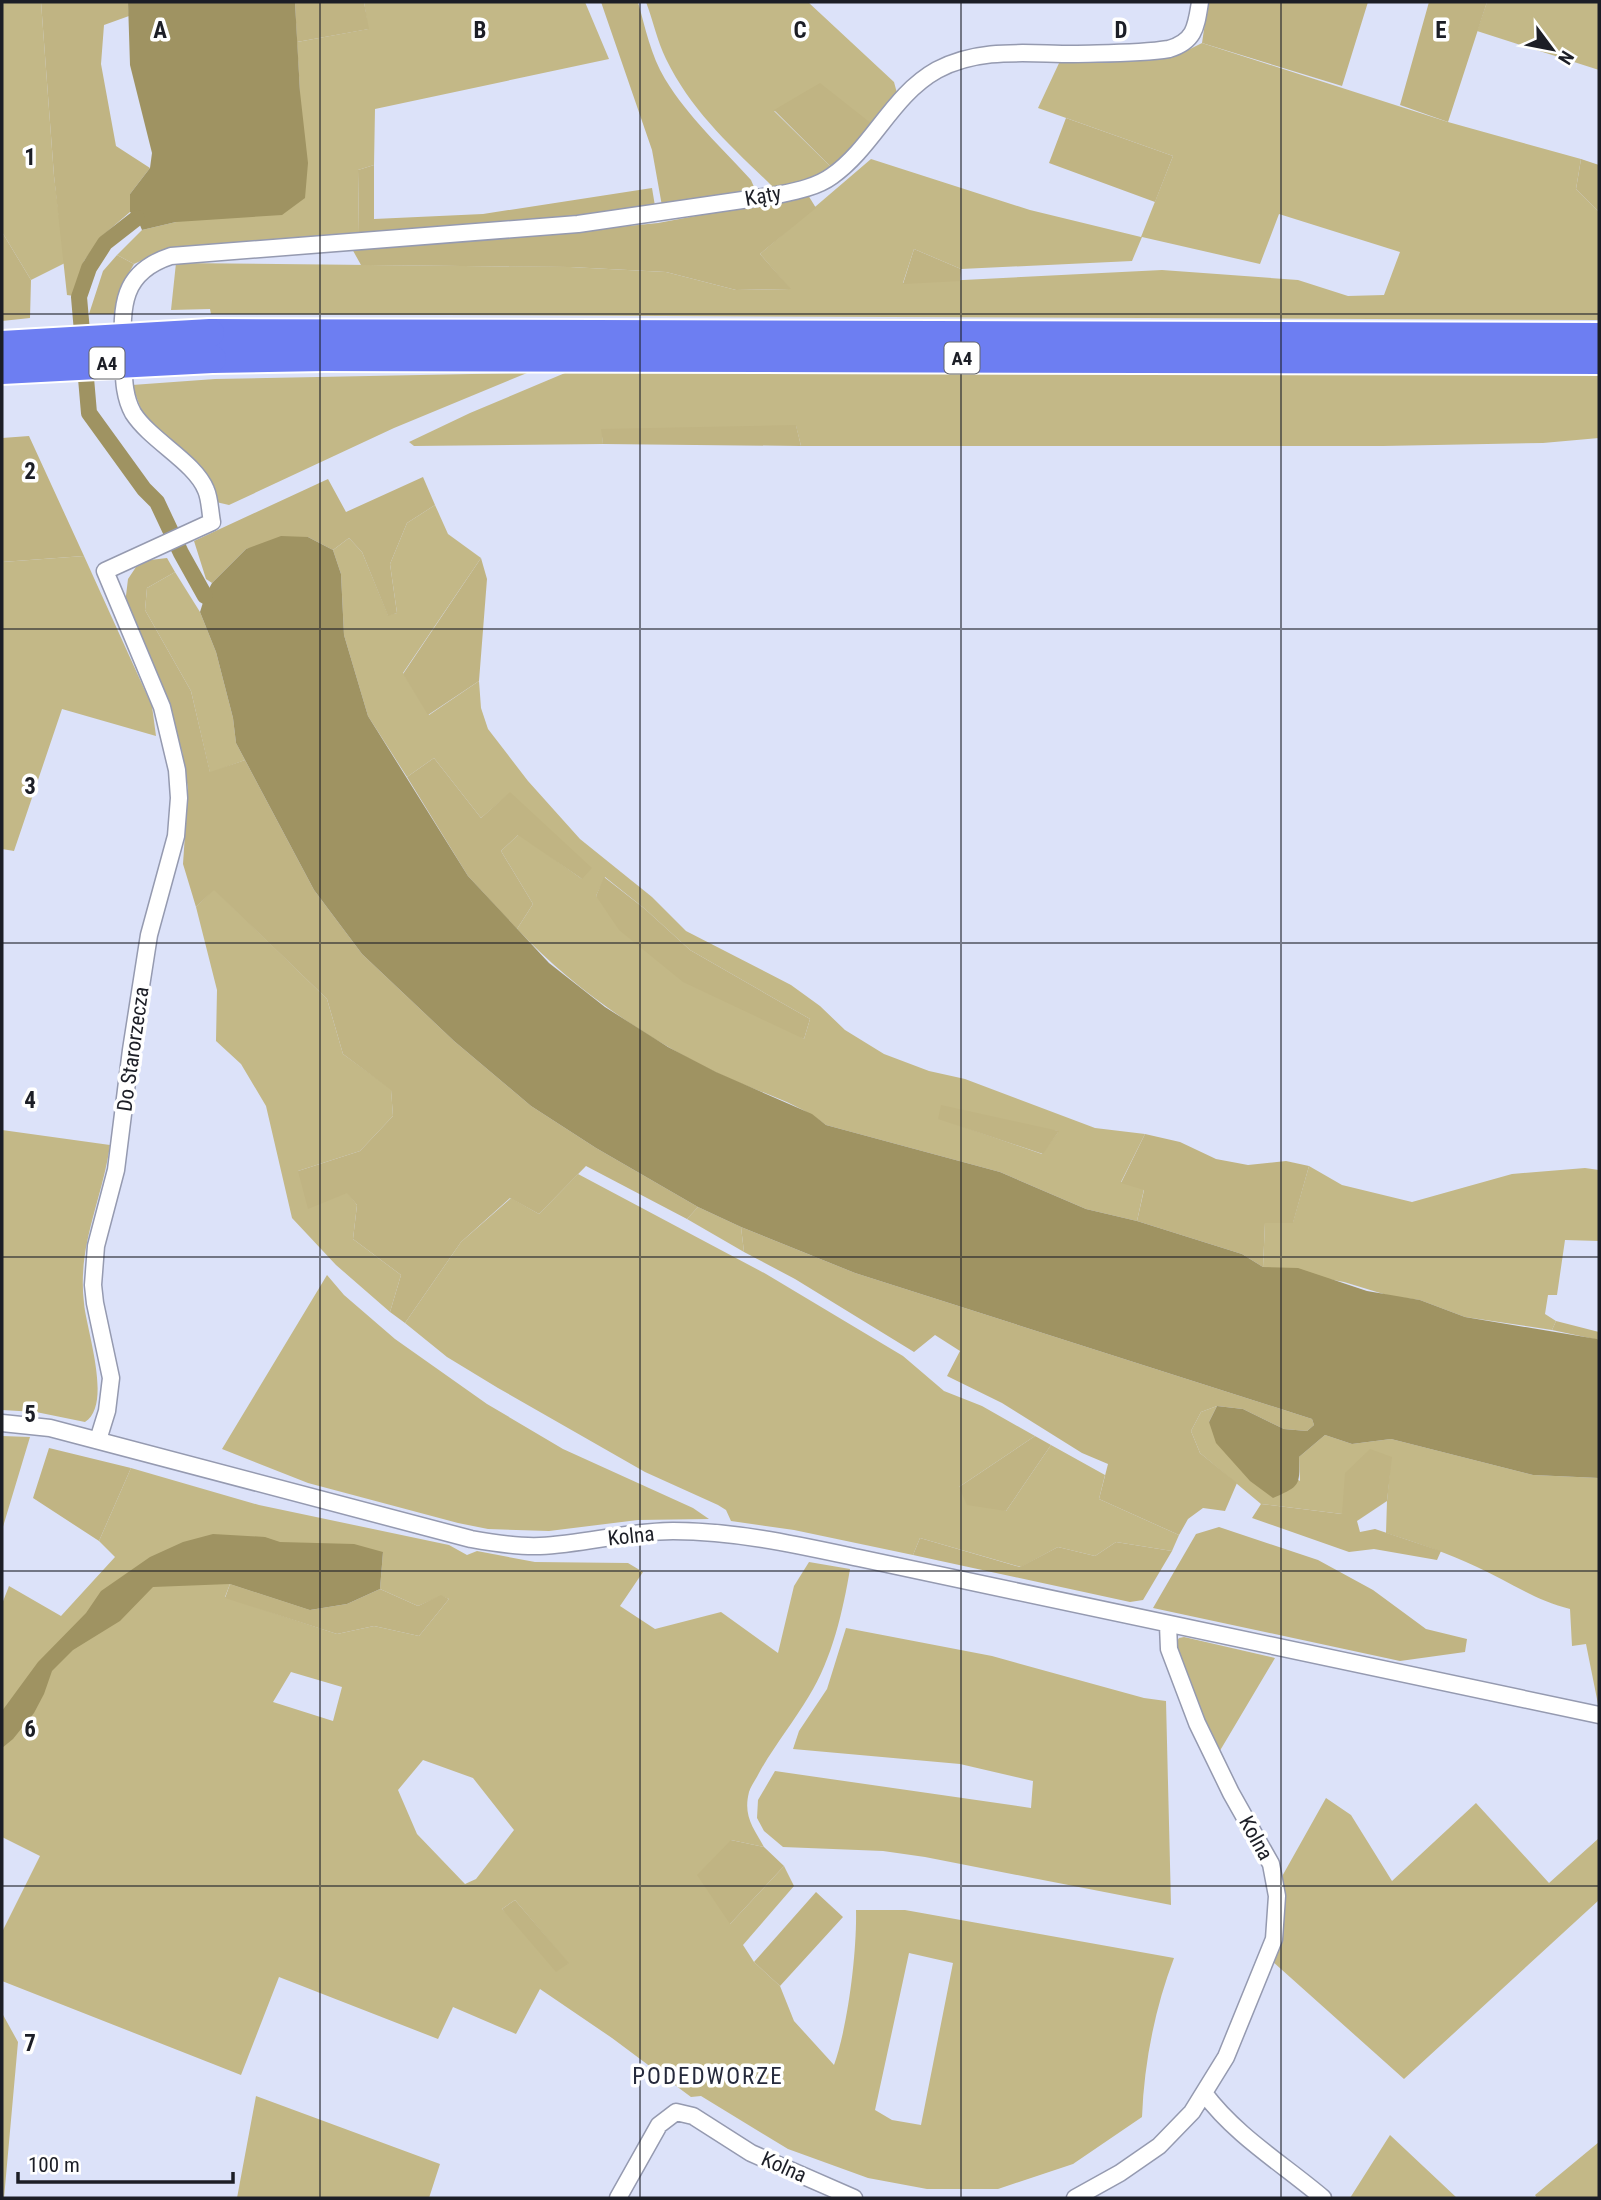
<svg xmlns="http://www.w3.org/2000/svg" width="1601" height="2200" font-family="'Roboto Condensed',sans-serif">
	<rect width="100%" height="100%" fill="#dce2f9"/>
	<!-- green -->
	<path fill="#c3b887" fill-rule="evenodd" d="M 2,2 L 41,2 L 54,176 L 65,263 L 31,280 L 2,232 Z
		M 364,2 L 585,2 L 609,59 L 375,109 L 374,165 L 358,170 L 359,233 L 160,252 L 134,264 L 117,255 L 142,230 L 176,222 L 300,92 L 297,42 L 368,29 Z
		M 646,2 L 808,2 L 894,82 L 897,93 L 872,124 L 774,111 L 833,169 L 806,181 L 773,187 C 731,146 692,112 666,59 C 657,41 653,20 646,2 Z
		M 1487,2 L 1599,2 L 1599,70 L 1477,31 Z
		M 1202,43 L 1448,122 L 1581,159 L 1576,189 L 1599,212 L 1599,320 L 211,314 L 210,309 L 171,310 L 176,263 L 570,267 L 666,272 L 736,290 L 790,289 L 760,254 L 871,159 L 1030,210 L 1141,237 L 1173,156 L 1038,108 L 1060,61 L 1174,57 ZM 1279,214 L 1400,252 L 1384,295 L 1348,296 L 1298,280 L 1162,270 L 903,283 L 914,249 L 961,269 L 1132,261 L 1142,237 L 1260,264 Z
		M 989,372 L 1599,374 L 1599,438 L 1543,443 L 1383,446 L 801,446 L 796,426 L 602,430 L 603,444 L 414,446 L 409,442 L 470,413 L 565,373 Z
		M 527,373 L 394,428 L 229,505 L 216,502 L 206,477 L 187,454 L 156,428 L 142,412 L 132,385 L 215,379 Z
		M 435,505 L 448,534 L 481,558 L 403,673 L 429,715 L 479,681 L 481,708 L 488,729 L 528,781 L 580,839 L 652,897 L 686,931 L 791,985 L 820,1006 L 845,1030 L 884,1054 L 929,1071 L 965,1079 L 1095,1128 L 1145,1134 L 1121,1182 L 1144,1189 L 1137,1221 L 1086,1209 L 1000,1172 L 826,1125 C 794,1100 751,1090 715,1072 C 642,1036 573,988 517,929 L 533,904 L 501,851 L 519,834 L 582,879 L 510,793 L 481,818 L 434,758 L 407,777 L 368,716 L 344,635 L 341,574 L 333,550 L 349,538 L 362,552 L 388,615 L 397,613 L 390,564 L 407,523 ZM 605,877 L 645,909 L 690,950 L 810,1019 L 804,1039 L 596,896 ZM 938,1118 L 1058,1131 L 1058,1132 L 1042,1154 Z
		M 84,556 L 152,706 L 156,736 L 62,709 L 14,851 L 2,849 L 2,562 Z
		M 175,572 L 200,612 L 216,652 L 233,718 L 236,743 L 245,760 L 210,773 L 191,691 L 145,610 L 147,588 Z
		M 214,889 L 327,999 L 343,1054 L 391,1089 L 393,1116 L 360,1151 L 298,1171 L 348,1193 L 357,1205 L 353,1239 L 401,1275 L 390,1312 L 336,1265 L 292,1218 L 266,1106 L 241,1064 L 216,1041 L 217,990 L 196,907 Z
		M 2,1130 L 110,1145 C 102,1201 77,1246 84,1303 C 86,1329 113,1405 85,1422 L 36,1412 L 2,1410 Z
		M 1309,1166 L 1342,1185 L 1412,1202 L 1512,1174 L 1585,1168 L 1599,1170 L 1599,1241 L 1565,1240 L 1557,1295 L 1548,1295 L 1545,1314 L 1556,1321 L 1552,1330 L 1465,1317 L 1420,1300 L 1390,1296 L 1344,1282 L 1263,1267 L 1265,1223 L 1293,1222 Z
		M 578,1174 L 766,1274 L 903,1356 L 944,1391 L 982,1406 L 1035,1436 L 959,1487 L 1006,1511 L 1051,1445 L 1105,1475 L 1099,1499 L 1179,1535 L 1172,1551 L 1116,1542 L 1095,1556 L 1058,1547 L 1021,1567 L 920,1538 L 913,1555 L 794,1530 L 731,1521 L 726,1510 L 718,1505 L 645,1472 L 498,1388 L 447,1357 L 405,1323 L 461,1242 L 511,1198 L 539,1214 Z
		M 698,1207 L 741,1227 L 744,1252 L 687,1219 Z
		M 327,1275 L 344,1295 L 395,1339 L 487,1404 L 563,1449 L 693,1508 L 709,1519 L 638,1520 L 549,1531 L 488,1529 L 458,1523 L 308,1483 L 222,1449 Z
		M 1217,1406 L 1209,1422 L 1300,1481 L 1299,1457 L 1325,1435 L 1352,1444 L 1391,1439 L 1533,1475 L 1599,1478 L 1599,1709 L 1586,1644 L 1572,1646 L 1570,1609 C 1536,1601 1508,1581 1477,1567 C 1448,1553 1417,1543 1386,1533 L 1387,1501 L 1391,1457 L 1342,1514 L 1261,1504 L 1200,1453 L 1191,1431 L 1201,1412 Z
		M 2,1436 L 30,1437 L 2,1530 Z
		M 131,1468 L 259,1505 L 449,1545 L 467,1555 L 477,1551 L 535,1562 L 628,1563 L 643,1572 L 620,1606 L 655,1629 L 721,1612 L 778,1653 L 794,1586 L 809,1562 L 850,1569 C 843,1611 832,1659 809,1696 C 793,1723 774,1746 759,1773 C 756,1779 751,1786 749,1792 C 743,1816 753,1827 764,1847 L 731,1840 L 730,1924 L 784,1866 L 794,1886 L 743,1945 L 754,1962 L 780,1986 L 794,2021 L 834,2065 C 848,2026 857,1952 856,1910 L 905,1910 L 1174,1958 C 1155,2008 1144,2063 1142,2117 L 1073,2164 L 998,2189 L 927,2189 L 868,2178 L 788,2149 L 701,2096 L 691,2097 L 612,2038 L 540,1989 L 516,2034 L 453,2007 L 438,2039 L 279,1977 L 241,2075 L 2,1981 L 2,1932 L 40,1856 L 2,1837 L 2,1604 L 9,1586 L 61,1616 L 115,1557 L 99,1541 ZM 383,1552 L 380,1589 L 418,1606 L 441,1596 L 449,1599 L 419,1636 L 374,1626 L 337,1634 L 225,1597 L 230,1584 L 310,1610 ZM 291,1672 L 342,1687 L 333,1721 L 273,1702 ZM 423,1760 L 473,1778 L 514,1830 L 476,1879 L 465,1884 L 417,1834 L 398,1790 ZM 515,1900 L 568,1963 L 568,1964 L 502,1909 ZM 909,1953 L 953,1963 L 921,2125 L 892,2120 L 875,2110 Z
		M 846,1628 L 992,1656 L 1144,1698 L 1166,1701 L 1171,1905 L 925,1857 L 883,1851 L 783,1847 L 764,1831 L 757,1818 L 758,1800 L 775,1771 L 1031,1808 L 1033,1781 L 960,1764 L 793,1749 L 799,1731 L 827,1689 Z
		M 1184,1637 L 1275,1658 L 1218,1754 L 1195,1705 L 1175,1644 L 1179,1638 Z
		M 1326,1798 L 1351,1815 L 1392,1881 L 1476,1803 L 1549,1883 L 1599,1838 L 1599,1900 L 1404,2079 L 1272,1961 L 1285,1915 L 1280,1880 Z
		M 2,2013 L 18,2042 L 4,2198 L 2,2198 Z
		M 256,2096 L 440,2164 L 429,2198 L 237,2198 Z
		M 1390,2135 L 1457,2198 L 1350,2198 Z
		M 1599,2142 L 1599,2198 L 1537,2198 L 1535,2195 Z"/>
	<!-- forest -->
	<path fill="#c0b483" d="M 41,2 L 128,2 L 129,16 L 104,25 L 101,64 L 116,146 L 150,168 L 130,194 L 130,212 L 102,236 L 84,261 L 74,296 L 67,295 L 54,176 Z
		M 295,2 L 364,2 L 369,29 L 297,42 Z
		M 601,2 L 638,2 C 645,27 651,56 665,79 C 688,117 722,148 751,180 L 754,187 L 748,193 L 662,206 L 652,150 Z
		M 1208,2 L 1368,2 L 1342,86 L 1202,43 Z
		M 1429,2 L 1487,2 L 1448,122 L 1400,105 Z
		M 820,83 L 872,124 L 833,169 L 774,110 Z
		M 1066,118 L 1173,156 L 1155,202 L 1049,163 Z
		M 1581,159 L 1599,165 L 1599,212 L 1576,189 Z
		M 374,165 L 374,219 L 483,214 L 652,188 L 655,206 L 566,221 L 359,233 L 358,170 Z
		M 808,195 L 816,208 L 760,254 L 791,289 L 736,290 L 666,272 L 570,267 L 361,265 L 351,247 L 548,234 L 658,223 Z
		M 2,232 L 31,280 L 30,318 L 2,321 Z
		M 914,249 L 961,269 L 960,281 L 903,284 Z
		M 117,255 L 134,264 L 124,281 L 115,314 L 89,314 L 103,271 Z
		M 796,425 L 801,446 L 603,444 L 601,429 Z
		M 29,436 L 84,556 L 2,562 L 2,438 Z
		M 423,477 L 435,505 L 407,523 L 390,564 L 397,613 L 388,616 L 362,552 L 349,538 L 333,550 L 308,537 L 246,549 L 212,583 L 206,579 L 194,541 L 328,479 L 346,512 Z
		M 167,558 L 175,572 L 147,588 L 145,610 L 191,691 L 210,772 L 245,760 L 314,890 L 362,954 L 454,1041 L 531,1106 L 596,1148 L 698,1207 L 687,1219 L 586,1166 L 539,1214 L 510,1198 L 461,1242 L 405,1323 L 390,1312 L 401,1275 L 353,1239 L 357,1205 L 347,1193 L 308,1209 L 298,1171 L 360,1151 L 393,1116 L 391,1090 L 343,1054 L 327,999 L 214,890 L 196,907 L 183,864 L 188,789 L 182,751 L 167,704 L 125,604 L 128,579 L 136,567 L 150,560 Z
		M 481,558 L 487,579 L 479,681 L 428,715 L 403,674 Z
		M 434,758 L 481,818 L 510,792 L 592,868 L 582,879 L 518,835 L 501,851 L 533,904 L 517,929 L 468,876 L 407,777 Z
		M 604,877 L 645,909 L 690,950 L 810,1019 L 804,1039 L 683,982 L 619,930 L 596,896 Z
		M 941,1105 L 1059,1131 L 1043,1154 L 938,1119 Z
		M 1145,1134 L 1180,1142 L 1216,1159 L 1248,1165 L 1286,1161 L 1309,1166 L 1293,1223 L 1265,1223 L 1263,1267 L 1242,1254 L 1137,1221 L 1144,1190 L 1121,1183 Z
		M 741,1227 L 855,1273 L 1312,1419 L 1314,1425 L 1307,1431 L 1284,1429 L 1243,1409 L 1217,1406 L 1201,1412 L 1191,1431 L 1200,1453 L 1237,1483 L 1225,1511 L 1203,1508 L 1188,1519 L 1179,1535 L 1099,1499 L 1108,1464 L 1082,1453 L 1002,1403 L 947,1376 L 960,1351 L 935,1335 L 914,1352 L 795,1279 L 744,1252 Z
		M 1556,1321 L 1599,1332 L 1599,1340 L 1552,1330 Z
		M 1035,1436 L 1051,1445 L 1006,1511 L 967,1505 L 959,1487 Z
		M 49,1448 L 131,1468 L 99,1541 L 33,1498 Z
		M 1370,1449 L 1392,1457 L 1387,1501 L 1357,1521 L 1360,1532 L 1375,1529 L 1441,1551 L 1437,1560 L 1374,1549 L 1349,1552 L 1252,1518 L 1261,1504 L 1342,1514 L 1345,1473 Z
		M 1219,1527 L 1318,1560 L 1373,1590 L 1426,1629 L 1467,1639 L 1465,1652 L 1400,1661 L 1153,1608 L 1196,1534 Z
		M 920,1538 L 1020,1567 L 1058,1547 L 1095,1556 L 1116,1542 L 1172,1551 L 1143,1600 L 1130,1602 L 913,1555 Z
		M 230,1584 L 310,1610 L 347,1604 L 380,1589 L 418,1606 L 441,1595 L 449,1599 L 419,1636 L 374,1626 L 337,1634 L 225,1598 Z
		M 731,1840 L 764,1847 L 784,1866 L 730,1924 L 697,1875 Z
		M 816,1892 L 843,1917 L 780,1986 L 754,1962 Z
		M 515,1900 L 569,1963 L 556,1972 L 502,1909 Z"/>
	<!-- water -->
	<path fill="#9f9362" d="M 128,2 L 295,2 L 300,92 L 308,163 L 305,198 L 282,215 L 176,222 L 142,230 L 137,218 L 130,212 L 130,194 L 150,168 L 152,153 L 130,65 Z
		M 281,536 L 308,537 L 333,550 L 341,574 L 344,635 L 368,716 L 468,876 L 549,963 L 605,1007 L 668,1047 L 716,1072 L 812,1114 L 826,1125 L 1000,1172 L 1086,1209 L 1137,1221 L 1242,1254 L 1263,1267 L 1298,1268 L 1367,1291 L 1420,1300 L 1465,1317 L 1597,1339 L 1599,1340 L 1599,1478 L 1533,1475 L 1391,1439 L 1352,1444 L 1325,1435 L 1299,1457 C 1300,1486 1300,1486 1273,1498 L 1250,1481 L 1216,1443 L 1209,1422 L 1217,1406 L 1243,1409 L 1284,1429 L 1307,1431 L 1314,1425 L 1312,1419 L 855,1273 L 741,1227 L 698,1207 L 596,1148 L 531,1106 L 454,1041 L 362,954 L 314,890 L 236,743 L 233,718 L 216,652 L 200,612 L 205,596 L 212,583 L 246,549 Z
		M 213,1534 L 265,1537 L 280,1542 L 354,1544 L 383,1552 L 380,1589 L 347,1604 L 310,1610 L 230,1584 L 153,1587 L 120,1621 L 73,1650 L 52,1671 L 44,1694 L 34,1713 L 13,1739 L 2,1748 L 2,1711 L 38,1662 L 86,1613 L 101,1591 L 150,1557 L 183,1542 Z"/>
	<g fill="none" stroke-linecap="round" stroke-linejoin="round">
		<!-- canal -->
		<path stroke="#9f9362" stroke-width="16" d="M 137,218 L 105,243 L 89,268 L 79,297 L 89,413 L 144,489 L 157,502 L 181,553 L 205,596"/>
		<defs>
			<path id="street" d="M 2,1423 L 50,1428 L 471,1539 C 493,1543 517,1547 540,1546 C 585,1544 628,1531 673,1531 C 736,1531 798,1545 859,1558 L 1599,1715
				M 98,1440 L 107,1411 L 111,1378 L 95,1303 L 93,1285 L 96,1246 L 116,1170 L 131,1050 L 149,935 L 176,836 L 179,798 L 177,770 L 162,707 L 105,571 L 212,522 C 210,512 210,499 206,490 C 195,462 151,441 133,413 C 123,395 124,375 123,356 C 122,309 119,273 171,256 L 578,224 L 777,195 C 796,191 817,187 832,176 C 873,147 892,95 937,70 C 980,47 1027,54 1073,54 C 1105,53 1138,54 1169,49 C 1195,41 1196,27 1200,2
				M 1204,2093 C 1236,2136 1283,2164 1323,2198
				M 618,2198 L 659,2125 L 676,2112 L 693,2116 L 751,2153 L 854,2198
				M 1075,2198 L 1120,2173 L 1159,2146 L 1192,2112 L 1226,2057 L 1274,1939 L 1277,1896 L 1271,1864 L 1231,1793 L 1197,1723 L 1169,1649 L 1168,1625"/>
			<path id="highway" d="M 210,333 L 1599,337
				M 212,359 L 324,357 L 1599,360"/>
		</defs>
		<!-- street casing -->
		<use href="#street" stroke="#959ab0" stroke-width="19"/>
		<!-- highway casing -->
		<use href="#highway" stroke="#fff" stroke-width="32"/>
		<!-- street -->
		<use href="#street" stroke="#fff" stroke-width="16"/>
		<!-- highway -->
		<use href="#highway" stroke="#6d7ef2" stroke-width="28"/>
		<defs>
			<path id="highway-bridge" d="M 2,345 L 210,333
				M 2,370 L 212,359"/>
		</defs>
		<!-- highway-bridge casing -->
		<use href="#highway-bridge" stroke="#fff" stroke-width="32" stroke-linecap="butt"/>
		<!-- highway-bridge -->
		<use href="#highway-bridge" stroke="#6d7ef2" stroke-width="28"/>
	</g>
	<!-- grid -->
	<path fill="none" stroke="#1c1e26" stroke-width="2" stroke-opacity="0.55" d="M 320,2 L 320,2198M 640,2 L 640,2198M 961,2 L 961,2198M 1281,2 L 1281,2198M 2,314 L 1599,314M 2,629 L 1599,629M 2,943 L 1599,943M 2,1257 L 1599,1257M 2,1571 L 1599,1571M 2,1886 L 1599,1886"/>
	<g text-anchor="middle" stroke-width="7" stroke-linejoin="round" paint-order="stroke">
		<!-- shield labels -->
		<g fill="#fff" stroke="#606267" stroke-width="2">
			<rect x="944.5" y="342.5" width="35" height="31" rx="5"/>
			<rect x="89.5" y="347.5" width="35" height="31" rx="5"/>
		</g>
		<g font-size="19" font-weight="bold" fill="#1c1e26">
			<text x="962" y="365">A4</text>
			<text x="107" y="370">A4</text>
		</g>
		<!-- street labels -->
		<g font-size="21" fill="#1c1e26" stroke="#fff">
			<text transform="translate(763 196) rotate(-10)" y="7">Kąty</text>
			<text transform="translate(133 1049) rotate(-82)" y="7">Do Starorzecza</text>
			<text transform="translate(631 1536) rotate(-6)" y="7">Kolna</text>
			<text transform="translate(1256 1838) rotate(61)" y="7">Kolna</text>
			<text transform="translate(784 2167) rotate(24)" y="7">Kolna</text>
		</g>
		<!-- neighbourhood labels -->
		<g font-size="23" letter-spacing="2" fill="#25293b" stroke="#fff">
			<text x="708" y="2084">PODEDWORZE</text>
		</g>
	</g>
	<g font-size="23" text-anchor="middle" font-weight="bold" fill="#1c1e26" stroke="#fff" stroke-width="7" stroke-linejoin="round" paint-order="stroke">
		<text x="160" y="38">A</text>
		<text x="480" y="38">B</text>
		<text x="800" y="38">C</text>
		<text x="1121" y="38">D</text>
		<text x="1441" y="38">E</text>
		<text x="30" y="165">1</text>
		<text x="30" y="479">2</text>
		<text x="30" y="794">3</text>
		<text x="30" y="1108">4</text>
		<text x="30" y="1422">5</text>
		<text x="30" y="1737">6</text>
		<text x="30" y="2051">7</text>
	</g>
	<!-- border -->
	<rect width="1601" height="2200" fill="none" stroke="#1c1e26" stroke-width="7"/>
	<!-- north arrow -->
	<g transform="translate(1552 49) rotate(122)" stroke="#ffffff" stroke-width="5" paint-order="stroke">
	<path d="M0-5L12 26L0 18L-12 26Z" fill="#1c1e26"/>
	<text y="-10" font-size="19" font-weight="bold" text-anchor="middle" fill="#1c1e26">N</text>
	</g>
	<!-- scale -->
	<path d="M18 2172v10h215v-10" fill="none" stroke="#1c1e26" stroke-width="3.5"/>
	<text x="28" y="2172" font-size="21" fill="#1c1e26" stroke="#ffffff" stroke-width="5" paint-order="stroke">100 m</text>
</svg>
